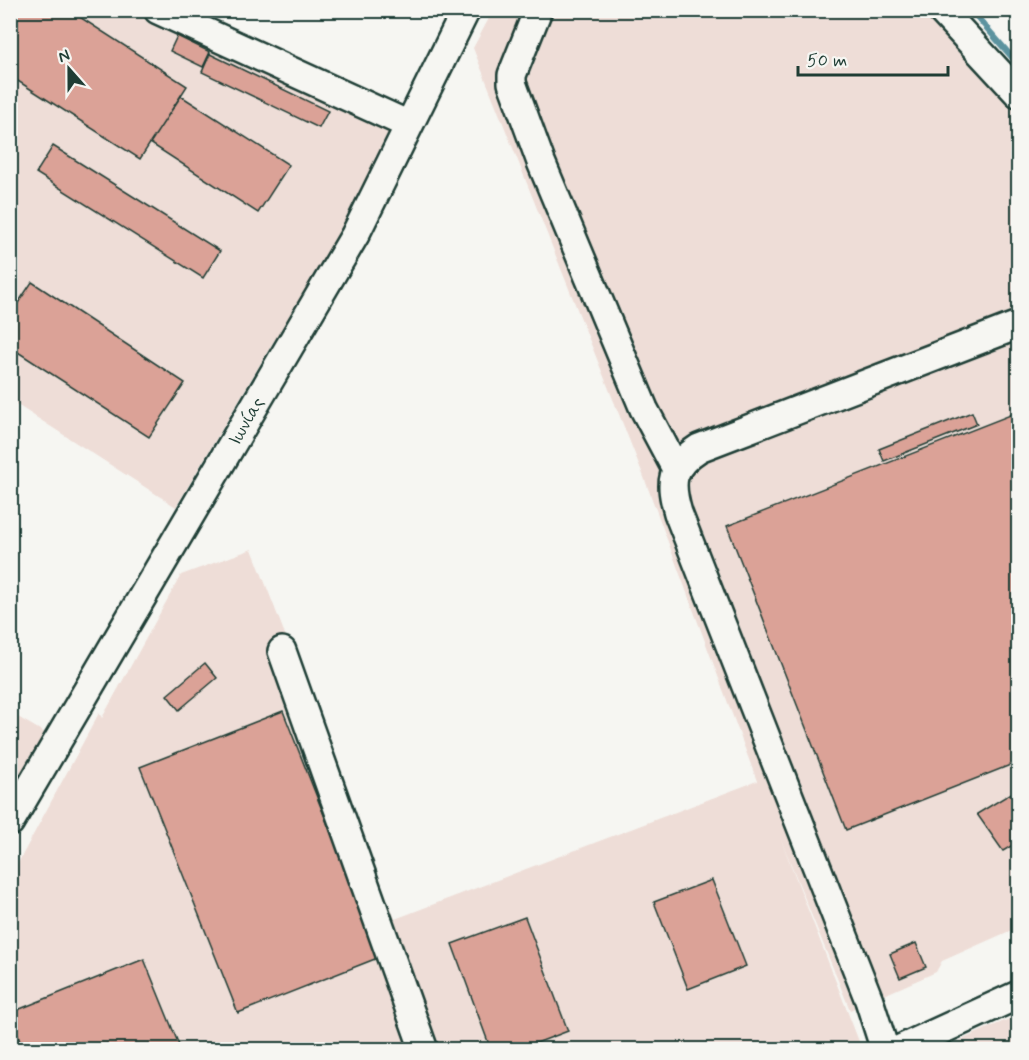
<svg xmlns="http://www.w3.org/2000/svg" width="1029" height="1060" font-family="Mynerve,sans-serif">
	<rect width="100%" height="100%" fill="#f6f6f2"/>
	<filter id="ink" filterUnits="userSpaceOnUse"><feTurbulence type="fractalNoise" baseFrequency=".0167" numOctaves="2"/><feDisplacementMap in="SourceGraphic" scale="12" xChannelSelector="R" yChannelSelector="G"/><feConvolveMatrix kernelMatrix="1 2 1 2 8 2 1 2 1" color-interpolation-filters="sRGB"/></filter>
	<g filter="url(#ink)">
		<!-- built -->
		<path fill="#eeddd7" d="M 10,11 L 127,11 L 391,133 L 309,290 L 272,344 L 176,507 L 11,401 Z
			M 493,11 L 961,11 L 1018,76 L 1018,932 L 1014,929 L 942,961 L 936,972 L 850,1010 L 780,837 L 860,1044 L 845,1049 L 11,1050 L 11,876 L 99,713 L 102,718 L 181,575 L 252,549 L 395,919 L 757,781 L 642,472 L 473,48 Z
			M 11,713 L 47,734 L 11,797 Z
			M 1018,1015 L 1018,1049 L 941,1049 L 979,1032 Z"/>
		<g fill="none" stroke-linecap="round" stroke-linejoin="round">
			<!-- stream -->
			<path stroke="#5c939f" stroke-width="6" d="M 971,10 L 1018,64"/>
		</g>
		<!-- building -->
		<path fill="#dba297" stroke="#1f3d34" stroke-width="1.5" d="M 10,10 L 69,10 L 187,86 L 140,159 L 10,76 Z
			M 177,36 L 210,52 L 203,67 L 170,51 Z
			M 210,54 L 328,111 L 319,128 L 202,72 Z
			M 181,96 L 289,165 L 258,213 L 150,143 Z
			M 53,146 L 220,251 L 203,278 L 36,173 Z
			M 32,282 L 185,383 L 149,437 L 10,347 L 10,315 Z
			M 972,412 L 977,424 L 884,461 L 879,449 Z
			M 1018,412 L 1018,762 L 846,830 L 727,526 Z
			M 205,663 L 217,678 L 179,710 L 167,695 Z
			M 283,711 L 380,957 L 238,1013 L 140,767 Z
			M 1018,789 L 1018,842 L 1003,851 L 977,814 Z
			M 712,880 L 746,966 L 688,989 L 654,902 Z
			M 525,917 L 568,1031 L 518,1050 L 491,1050 L 452,944 Z
			M 916,943 L 926,967 L 900,978 L 890,954 Z
			M 144,959 L 181,1050 L 23,1050 L 10,1013 Z"/>
		<g fill="none" stroke-linecap="round" stroke-linejoin="round">
			<defs>
				<path id="minor" d="M 158,10 L 409,125
					M 538,10 L 512,75 L 512,83 L 541,162 L 644,409 L 676,469
					M 941,10 L 1018,93
					M 282,651 L 424,1050
					M 10,822 L 355,235 L 466,10
					M 885,1050 L 869,1000 L 678,513 C 669,482 670,467 699,448 L 1018,325
					M 898,1050 L 1018,995"/>
			</defs>
			<!-- minor casing -->
			<use href="#minor" stroke="#1f3d34" stroke-width="32"/>
			<!-- minor -->
			<use href="#minor" stroke="#f6f6f2" stroke-width="27"/>
		</g>
	</g>
	<g text-anchor="middle" stroke-width="4.5" stroke-linejoin="round" paint-order="stroke">
		<!-- street labels -->
		<g font-size="18" fill="#1f3d34" stroke="#f6f6f2">
			<text transform="translate(246 421) rotate(-60)" y="6">Ιωνίας</text>
		</g>
	</g>
	<!-- margin -->
	<rect width="1029" height="1060" fill="none" stroke="#f6f6f2" stroke-width="36"/>
	<rect x="18" y="18" width="993" height="1024" fill="none" stroke="#1f3d34" stroke-width="2" filter="url(#ink)"/>
	<!-- north arrow -->
	<g transform="translate(69 69) rotate(339)" stroke="#f6f6f2" stroke-width="4.5" paint-order="stroke">
	<path d="M0-4.5L10 22L0 15L-10 22Z" fill="#1f3d34"/>
	<text y="-9" font-size="16" font-weight="bold" text-anchor="middle" fill="#1f3d34">N</text>
	</g>
	<!-- scale -->
	<path d="M798 66v9h150v-9" fill="none" stroke="#1f3d34" stroke-width="3"/>
	<text x="807" y="66" font-size="18" fill="#1f3d34" stroke="#f6f6f2" stroke-width="4.5" paint-order="stroke">50 m</text>
</svg>
